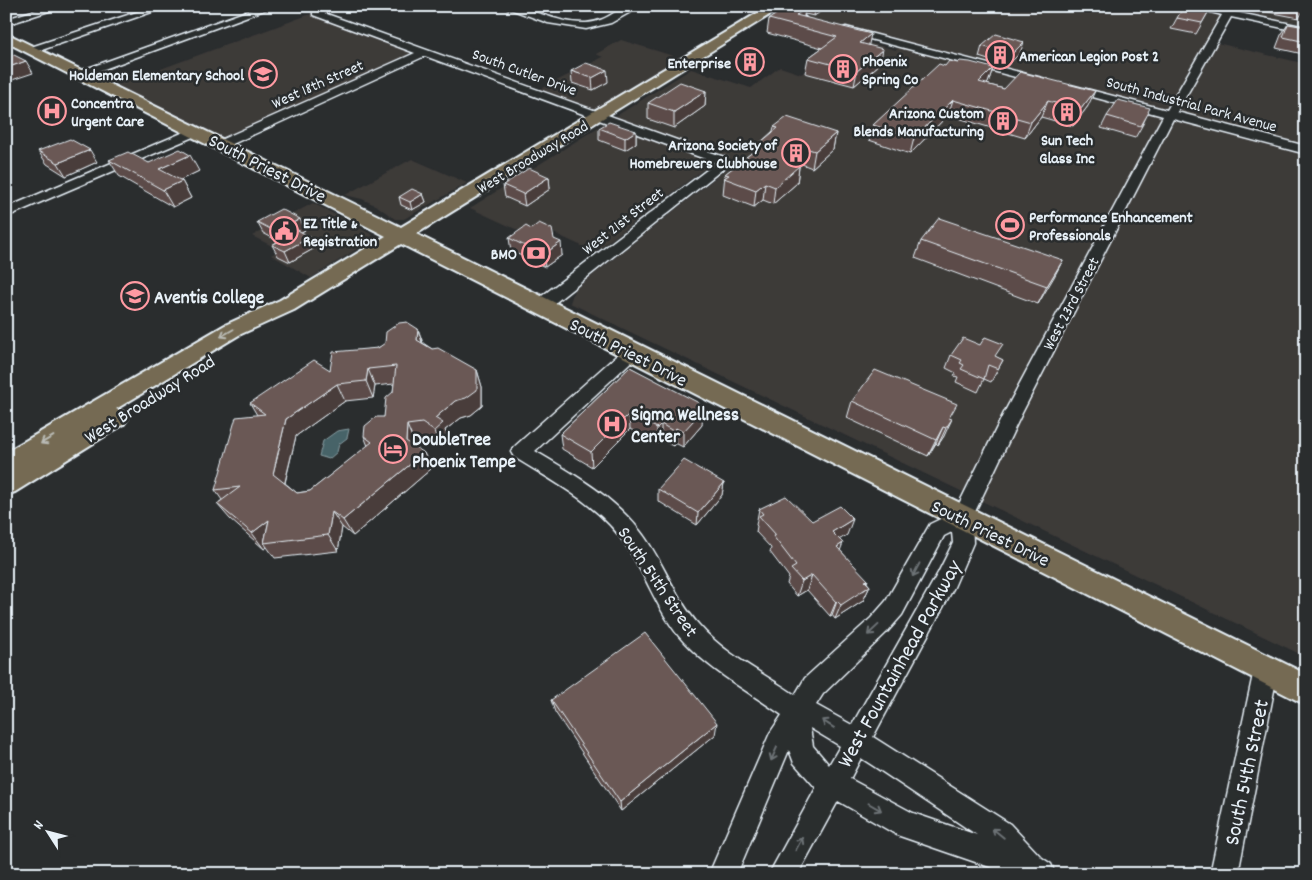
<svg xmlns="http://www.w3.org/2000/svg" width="1312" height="880" font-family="Dekko,sans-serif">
	<rect width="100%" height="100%" fill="#2a2d2e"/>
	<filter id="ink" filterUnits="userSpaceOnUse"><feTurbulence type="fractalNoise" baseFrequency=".02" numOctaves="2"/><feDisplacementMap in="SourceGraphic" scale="10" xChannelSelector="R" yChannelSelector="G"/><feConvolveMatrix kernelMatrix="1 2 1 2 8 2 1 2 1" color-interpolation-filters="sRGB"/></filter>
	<g filter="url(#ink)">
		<!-- built -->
		<path fill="#3d3a39" d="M 789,6 L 1181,6 L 1220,16 L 1194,62 L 1205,64 L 1217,43 L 1306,64 L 1306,657 L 570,303 L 574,290 L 729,167 L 730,161 L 716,151 L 676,139 L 667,145 L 713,162 L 595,252 L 536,225 L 524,233 L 470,208 L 691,69 L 751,88 L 780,67 L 801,74 L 851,38 L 896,50 L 903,44 L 787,14 Z
			M 1213,6 L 1306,6 L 1306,25 Z
			M 316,12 L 425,52 L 222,144 L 109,88 Z
			M 621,40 L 680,58 L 597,108 L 591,108 L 539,90 L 603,57 L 596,54 Z
			M 412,159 L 467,183 L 404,219 L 395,219 L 377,206 L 362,199 L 345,195 Z
			M 313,203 L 373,235 L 368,242 L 311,278 L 271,255 L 280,250 L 252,236 Z"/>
		<!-- water -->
		<path fill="#466468" stroke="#879ca2" d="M 349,429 L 347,438 L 339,444 L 337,452 L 329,459 L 319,456 L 323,441 L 337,431 Z"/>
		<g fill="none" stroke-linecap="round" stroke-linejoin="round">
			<defs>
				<path id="minor" d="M 49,6 L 64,6 L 6,25 L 6,19 Z
					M 155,6 L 169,6 L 36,52 L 28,52 L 27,50 L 28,48 Z
					M 261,6 L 275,6 L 85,76 L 81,77 L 76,74 L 77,72 Z
					M 321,6 L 332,6 L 324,13 L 727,158 L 729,164 L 546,310 L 540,311 L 534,310 L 532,306 L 534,302 L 716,163 L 425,56 L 226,147 L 218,147 L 216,144 L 218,141 L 415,53 L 313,15 L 313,11 Z
					M 502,6 C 531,6 556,24 586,23 C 606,22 614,10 630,6 C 633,5 638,6 641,6 L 611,23 L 586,29 L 548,23 Z
					M 743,6 L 760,6 L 805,17 L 807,19 L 802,22 Z
					M 1187,6 L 1206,6 L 1306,27 L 1306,33 L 1231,17 L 1177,112 L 1306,146 L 1306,154 L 1173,119 L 1022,413 L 972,518 L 973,543 L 954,587 L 873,737 L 1010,824 L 1042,858 L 1051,864 L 1055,874 L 1010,874 L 897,835 L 838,801 L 798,874 L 769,874 L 816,788 L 794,763 L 789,750 L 737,874 L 709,874 L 770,733 L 782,715 C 749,692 711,671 684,642 C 659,615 647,577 627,547 C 602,506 554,482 514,457 L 511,452 L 514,447 L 625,348 L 631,346 L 637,348 L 639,352 L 637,356 L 535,451 C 573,474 612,495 640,531 C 663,560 674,597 699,625 C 724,654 763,673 795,695 L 805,678 L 871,618 L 886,601 L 930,524 L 955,512 L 1004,413 L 1163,116 L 1067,90 L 1065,88 L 1071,85 L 1167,110 L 1222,15 ZM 952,532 L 953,543 L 938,573 L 852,725 L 816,705 L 823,694 L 887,632 L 902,615 L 944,536 ZM 810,728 L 840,746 L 829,765 L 813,746 ZM 861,758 L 875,767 L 977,835 L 913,813 L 850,779 Z
					M 846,27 L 1046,79 L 1047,81 L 1042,84 L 843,32 L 843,28 Z
					M 196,127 L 202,131 L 200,134 L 6,217 L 6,208 Z
					M 1266,658 L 1274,662 L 1278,670 L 1238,874 L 1210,874 L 1254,670 L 1258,662 Z"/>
				<path id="major" d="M 769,6 L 784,6 L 416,234 L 1306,674 L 1306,705 L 401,244 L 294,310 L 239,335 L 116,409 L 124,412 L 128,418 L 124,424 L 15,492 L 6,495 L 6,452 L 225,325 L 280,300 L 386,236 L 6,42 L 6,33 L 401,227 Z"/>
			</defs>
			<!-- minor casing -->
			<use href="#minor" stroke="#e8f1f8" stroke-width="3"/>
			<!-- major casing -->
			<use href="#major" stroke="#e8f1f8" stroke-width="4"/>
			<!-- minor -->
			<use href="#minor" fill="#2a2d2e" fill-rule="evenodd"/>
			<!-- major -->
			<use href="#major" fill="#746b52" fill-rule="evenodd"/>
		</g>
		<!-- wall -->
		<path fill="#5b4c48" stroke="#e8f1f8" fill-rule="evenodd" d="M 800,6 L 826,6 L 826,8 L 814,16 L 805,14 L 804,17 L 869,45 L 880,64 L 854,86 L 805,73 L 808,58 L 822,48 L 767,33 L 769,19 L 800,8 Z
			M 1026,6 L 1054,6 L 1050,11 Z
			M 1249,6 L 1306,6 L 1299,18 L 1248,8 Z
			M 1210,9 L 1196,34 L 1171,29 L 1177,18 Z
			M 1288,24 L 1306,27 L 1306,50 L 1303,54 L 1276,48 L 1281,35 Z
			M 982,46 L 1020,53 L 1007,66 L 979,57 Z
			M 958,63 L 993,68 L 988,83 L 986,84 L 1004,89 L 1088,106 L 1073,126 L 1041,117 L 1025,138 L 948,115 L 910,154 L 869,140 L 873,125 L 945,66 Z
			M 571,71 L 608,82 L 593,90 L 572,83 Z
			M 706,91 L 705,106 L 674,128 L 648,119 L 648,103 Z
			M 1148,112 L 1143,124 L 1135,138 L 1101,128 L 1107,116 Z
			M 774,127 L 836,133 L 833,149 L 812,168 L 802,164 L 799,167 L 797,183 L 773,204 L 763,200 L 754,207 L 723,195 L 725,174 L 760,146 L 761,142 L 773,131 Z
			M 599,128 L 636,131 L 636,143 L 625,150 L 599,140 Z
			M 38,151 L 97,162 L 66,176 L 47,164 Z
			M 109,160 L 149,163 L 199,171 L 180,180 L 182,181 L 191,198 L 173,207 L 119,176 Z
			M 549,177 L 550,189 L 525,206 L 505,197 L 503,185 Z
			M 423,194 L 426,202 L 412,210 L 401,205 L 399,197 Z
			M 257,222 L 305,230 L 301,232 L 315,248 L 290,262 L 278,256 L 272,245 L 278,241 L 263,233 Z
			M 509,238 L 554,239 L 562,255 L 545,267 L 511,251 Z
			M 921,241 L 1063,260 L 1038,304 L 915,258 Z
			M 418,329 L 423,343 L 432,349 L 477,370 L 482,387 L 482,406 L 471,415 L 461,418 L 445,430 L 449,440 L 440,447 L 428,440 L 414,442 L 414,446 L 424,453 L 431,469 L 353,536 L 342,527 L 338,551 L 275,558 L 267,547 L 264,549 L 230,519 L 217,504 L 222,500 L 215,490 L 257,415 L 250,403 L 330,370 ZM 394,384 L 393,392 L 384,417 L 364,436 L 368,446 L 310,491 L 297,493 L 285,483 L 296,436 L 345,401 L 373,398 L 375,386 Z
			M 951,355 L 996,357 L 1003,360 L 991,382 L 984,379 L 978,392 L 956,382 L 958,377 L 954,376 L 956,373 L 946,368 Z
			M 630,367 L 698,408 L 702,425 L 683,447 L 675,443 L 673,446 L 661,440 L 657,444 L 630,429 L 592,467 L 562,449 L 560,434 Z
			M 852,401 L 950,418 L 944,436 L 938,445 L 936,443 L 928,456 L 847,418 Z
			M 724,483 L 722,495 L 697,525 L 658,501 L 658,489 Z
			M 759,509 L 812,521 L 847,535 L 839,539 L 840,550 L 870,586 L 863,601 L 835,619 L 832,615 L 830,616 L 807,590 L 797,596 L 787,584 L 789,577 L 770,552 L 771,548 L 756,532 L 757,526 L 756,525 Z
			M 551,700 L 715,735 L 621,811 L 555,712 Z"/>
		<!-- shaded-wall -->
		<path fill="#4a3e3b" stroke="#e8f1f8" d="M 820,6 L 826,6 L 826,8 L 814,16 L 815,9 Z
			M 805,9 L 803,23 L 796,15 Z
			M 871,34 L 868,49 L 860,43 Z
			M 1024,42 L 1020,53 L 1007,66 L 1011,55 Z
			M 883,49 L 880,64 L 854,86 L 857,71 Z
			M 26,61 L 33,73 L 6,82 L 6,68 Z
			M 993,68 L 988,83 L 974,97 L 979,82 Z
			M 607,70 L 608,82 L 593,90 L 592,78 Z
			M 706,91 L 705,106 L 674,128 L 674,112 Z
			M 1095,91 L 1088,106 L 1073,126 L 1080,110 Z
			M 953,100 L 948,115 L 910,154 L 914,138 Z
			M 1048,101 L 1041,117 L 1025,138 L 1031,122 Z
			M 636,131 L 636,143 L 625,150 L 625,138 Z
			M 836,133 L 833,149 L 812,168 L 815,151 Z
			M 805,148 L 802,164 L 799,167 L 797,183 L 773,204 L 775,187 L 788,162 Z
			M 90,150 L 97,162 L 66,176 L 58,163 Z
			M 190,155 L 199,171 L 168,186 L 159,169 Z
			M 549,177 L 550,189 L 525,206 L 523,194 Z
			M 182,181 L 191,198 L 173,207 L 163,190 Z
			M 765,183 L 763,200 L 754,207 L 756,190 Z
			M 423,194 L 426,202 L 412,210 L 410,202 Z
			M 300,219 L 305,230 L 294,236 L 289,225 Z
			M 310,237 L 315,248 L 290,262 L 285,251 Z
			M 561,242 L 562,255 L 545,267 L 543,255 Z
			M 1063,260 L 1054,277 L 1038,304 L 1047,286 Z
			M 418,329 L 423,346 L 417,340 Z
			M 368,369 L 375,386 L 373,398 L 366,381 Z
			M 477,370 L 482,387 L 482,406 L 471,415 L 461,418 L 445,430 L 449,440 L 440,447 L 434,431 L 435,418 L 455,401 Z
			M 337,384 L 345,401 L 296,436 L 283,490 L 273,474 L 286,419 Z
			M 699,403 L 698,416 L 703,410 L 702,425 L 683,447 L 683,432 L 696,406 Z
			M 629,414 L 630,429 L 592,467 L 591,452 Z
			M 952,419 L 944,436 L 938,445 L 946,428 Z
			M 661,424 L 661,440 L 657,444 L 657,428 Z
			M 407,425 L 414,442 L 413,457 L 406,441 Z
			M 943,427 L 936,443 L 928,456 L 936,440 Z
			M 676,428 L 675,443 L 673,446 L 673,431 Z
			M 424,453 L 431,469 L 353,536 L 343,520 Z
			M 724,483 L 722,495 L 697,525 L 698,513 Z
			M 332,512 L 342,527 L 338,551 L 328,535 Z
			M 853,519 L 847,535 L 827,547 L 832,532 Z
			M 269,520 L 264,543 L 267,547 L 264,549 L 252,533 Z
			M 843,543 L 837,559 L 837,547 Z
			M 812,575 L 807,590 L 797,596 L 802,581 Z
			M 868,580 L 863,591 L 870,586 L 863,601 L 835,619 L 841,605 Z
			M 837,601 L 832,615 L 830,616 L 836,602 Z
			M 717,723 L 715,735 L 621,811 L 620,802 Z"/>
		<!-- building -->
		<path fill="#6a5854" stroke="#e8f1f8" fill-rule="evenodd" d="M 789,6 L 794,6 L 805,9 L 796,15 L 871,34 L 860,43 L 883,49 L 857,71 L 808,58 L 837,37 L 769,19 Z
			M 803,6 L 820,6 L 815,9 Z
			M 1184,6 L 1195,6 L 1210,9 L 1202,23 L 1177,18 Z
			M 1288,24 L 1306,27 L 1306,42 L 1283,37 Z
			M 996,34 L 1024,42 L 1011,55 L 982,46 Z
			M 10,53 L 26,61 L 6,68 L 6,54 Z
			M 949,61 L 958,63 L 960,61 L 970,62 L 993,68 L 979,82 L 1004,89 L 1020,72 L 1095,91 L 1080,110 L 1048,101 L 1031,122 L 953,100 L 914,138 L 873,125 L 939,64 L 945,66 Z
			M 586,63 L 607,70 L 592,78 L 571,71 Z
			M 680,82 L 706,91 L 674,112 L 648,103 Z
			M 1118,100 L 1150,108 L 1148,112 L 1149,112 L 1141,126 L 1107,116 Z
			M 787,117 L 836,133 L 815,151 L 805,148 L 788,162 L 799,166 L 775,187 L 765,183 L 756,190 L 724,178 L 729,175 L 725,174 L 764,143 L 761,142 L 778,128 L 774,127 Z
			M 609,122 L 636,131 L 625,138 L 599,128 Z
			M 70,139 L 90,150 L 58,163 L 38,151 Z
			M 180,149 L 190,155 L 159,169 L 182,181 L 163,190 L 109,160 L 128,152 L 149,163 Z
			M 529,168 L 549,177 L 523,194 L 503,185 Z
			M 412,189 L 423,194 L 410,202 L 399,197 Z
			M 281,209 L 300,219 L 289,225 L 310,237 L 285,251 L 272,245 L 286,237 L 257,222 Z
			M 939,218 L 1063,260 L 1047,286 L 921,241 Z
			M 539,223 L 552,229 L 554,239 L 561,242 L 543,255 L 509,238 L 526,226 L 531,229 Z
			M 407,322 L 418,329 L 417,340 L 432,349 L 438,348 L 477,370 L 477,390 L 466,398 L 455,401 L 435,418 L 443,423 L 434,431 L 422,423 L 407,425 L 406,441 L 424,453 L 343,520 L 332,512 L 328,535 L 264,543 L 269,520 L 252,533 L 217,504 L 240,487 L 215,490 L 236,417 L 265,414 L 250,403 L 314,360 L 330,370 L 333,352 L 378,348 L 385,343 L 386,332 L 399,323 ZM 396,366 L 393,392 L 386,398 L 384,417 L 376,417 L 365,426 L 364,436 L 372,442 L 310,491 L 297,493 L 273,474 L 286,419 L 337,384 L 366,381 L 368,369 Z
			M 985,337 L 1003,344 L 995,356 L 1003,360 L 998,369 L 988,365 L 984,379 L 961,369 L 964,365 L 960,363 L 962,360 L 951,355 L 963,338 L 980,345 Z
			M 630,367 L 699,403 L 696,406 L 703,410 L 683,432 L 676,428 L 673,431 L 661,424 L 657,428 L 629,414 L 591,452 L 560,434 Z
			M 875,370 L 957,404 L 949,418 L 952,419 L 946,428 L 943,427 L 936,440 L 852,401 Z
			M 684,460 L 724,483 L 698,513 L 658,489 Z
			M 786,496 L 812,521 L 840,506 L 853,519 L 832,532 L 843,543 L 837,547 L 868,580 L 865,581 L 870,586 L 841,605 L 837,601 L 836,602 L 812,575 L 802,581 L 791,569 L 796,566 L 773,536 L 776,535 L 759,516 L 763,514 L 759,509 Z
			M 645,633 L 717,723 L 620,802 L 551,700 Z"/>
		<!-- one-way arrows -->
		<defs><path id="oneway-shaft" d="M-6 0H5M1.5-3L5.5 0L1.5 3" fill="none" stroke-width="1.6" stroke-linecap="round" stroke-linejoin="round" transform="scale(1.25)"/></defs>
		<g stroke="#babbb6">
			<use href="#oneway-shaft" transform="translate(227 333) rotate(150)"/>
			<use href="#oneway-shaft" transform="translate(47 440) rotate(149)"/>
		</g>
		<g stroke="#6c7275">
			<use href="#oneway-shaft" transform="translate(916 570) rotate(118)"/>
			<use href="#oneway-shaft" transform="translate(873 630) rotate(137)"/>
			<use href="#oneway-shaft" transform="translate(828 724) rotate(-147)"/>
			<use href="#oneway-shaft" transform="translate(774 754) rotate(114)"/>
			<use href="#oneway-shaft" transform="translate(875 807) rotate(30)"/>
			<use href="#oneway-shaft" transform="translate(998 833) rotate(-141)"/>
			<use href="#oneway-shaft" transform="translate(799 844) rotate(-62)"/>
		</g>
	</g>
	<!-- icons -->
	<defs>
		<symbol id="building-ring" viewBox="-11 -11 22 22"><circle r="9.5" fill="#2a2d2e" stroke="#ff9aa2" stroke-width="1.5"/><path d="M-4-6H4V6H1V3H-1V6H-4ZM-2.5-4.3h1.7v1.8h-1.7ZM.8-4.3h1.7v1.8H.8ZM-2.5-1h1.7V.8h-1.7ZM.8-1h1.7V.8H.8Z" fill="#ff9aa2"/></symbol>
		<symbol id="school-ring" viewBox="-11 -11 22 22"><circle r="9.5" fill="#2a2d2e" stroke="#ff9aa2" stroke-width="1.5"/><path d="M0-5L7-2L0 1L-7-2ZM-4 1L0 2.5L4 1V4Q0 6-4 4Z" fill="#ff9aa2"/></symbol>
		<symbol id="hospital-ring" viewBox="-11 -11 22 22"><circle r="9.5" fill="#2a2d2e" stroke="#ff9aa2" stroke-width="1.5"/><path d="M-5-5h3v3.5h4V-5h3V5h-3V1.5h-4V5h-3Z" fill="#ff9aa2"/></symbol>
		<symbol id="stadium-ring" viewBox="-11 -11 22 22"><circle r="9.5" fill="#2a2d2e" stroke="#ff9aa2" stroke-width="1.5"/><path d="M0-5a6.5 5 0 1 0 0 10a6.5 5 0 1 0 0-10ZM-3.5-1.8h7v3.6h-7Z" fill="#ff9aa2"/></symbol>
		<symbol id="civic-ring" viewBox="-11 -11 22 22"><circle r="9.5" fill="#2a2d2e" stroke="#ff9aa2" stroke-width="1.5"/><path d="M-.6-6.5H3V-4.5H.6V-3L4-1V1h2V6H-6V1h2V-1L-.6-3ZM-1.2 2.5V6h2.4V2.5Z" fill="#ff9aa2"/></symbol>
		<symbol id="bank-ring" viewBox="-11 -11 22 22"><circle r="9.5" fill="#2a2d2e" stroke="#ff9aa2" stroke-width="1.5"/><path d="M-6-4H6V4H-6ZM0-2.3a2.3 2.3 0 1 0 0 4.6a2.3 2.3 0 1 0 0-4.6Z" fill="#ff9aa2"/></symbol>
		<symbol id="university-ring" viewBox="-11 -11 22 22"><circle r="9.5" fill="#2a2d2e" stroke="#ff9aa2" stroke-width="1.5"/><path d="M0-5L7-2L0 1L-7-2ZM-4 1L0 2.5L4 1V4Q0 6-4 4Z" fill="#ff9aa2"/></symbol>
		<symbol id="hotel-ring" viewBox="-11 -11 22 22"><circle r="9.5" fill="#2a2d2e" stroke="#ff9aa2" stroke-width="1.5"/><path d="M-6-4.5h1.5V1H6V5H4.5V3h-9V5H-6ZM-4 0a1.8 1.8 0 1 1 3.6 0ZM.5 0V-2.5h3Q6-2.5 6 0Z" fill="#ff9aa2"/></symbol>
	</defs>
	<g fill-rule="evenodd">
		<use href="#building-ring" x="984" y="39" width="32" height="32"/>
		<use href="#building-ring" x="734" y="46" width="32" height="32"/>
		<use href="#building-ring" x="827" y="53" width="32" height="32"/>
		<use href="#school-ring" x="247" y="58" width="32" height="32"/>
		<use href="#hospital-ring" x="36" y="95" width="32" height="32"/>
		<use href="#building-ring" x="1051" y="96" width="32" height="32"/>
		<use href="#building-ring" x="987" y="105" width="32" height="32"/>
		<use href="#building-ring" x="780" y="137" width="32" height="32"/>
		<use href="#stadium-ring" x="994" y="209" width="32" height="32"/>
		<use href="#civic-ring" x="268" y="215" width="32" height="32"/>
		<use href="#bank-ring" x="520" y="237" width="32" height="32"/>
		<use href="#university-ring" x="119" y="280" width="32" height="32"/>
		<use href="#hospital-ring" x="596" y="408" width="32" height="32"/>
		<use href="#hotel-ring" x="377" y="433" width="32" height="32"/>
	</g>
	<g text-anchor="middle" stroke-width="5" stroke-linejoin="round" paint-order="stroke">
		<!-- far-poi labels -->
		<g font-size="16" font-weight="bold" fill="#e8f1f8" stroke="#2a2d2e" text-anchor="start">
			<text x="1019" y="61">American Legion Post 2</text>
			<text x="862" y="66">Phoenix<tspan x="862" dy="18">Spring Co</tspan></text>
			<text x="731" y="68" text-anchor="end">Enterprise</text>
			<text x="244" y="80" text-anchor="end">Holdeman Elementary School</text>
			<text x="71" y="108">Concentra<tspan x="71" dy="18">Urgent Care</tspan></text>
			<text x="984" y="118" text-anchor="end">Arizona Custom<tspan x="984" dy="18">Blends Manufacturing</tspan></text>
			<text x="1067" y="145" text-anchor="middle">Sun Tech<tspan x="1067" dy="18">Glass Inc</tspan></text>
			<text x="777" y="150" text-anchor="end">Arizona Society of<tspan x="777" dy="18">Homebrewers Clubhouse</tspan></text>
			<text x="1029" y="222">Performance Enhancement<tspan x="1029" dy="18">Professionals</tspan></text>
			<text x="303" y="228">EZ Title &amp;<tspan x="303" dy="18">Registration</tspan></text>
			<text x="517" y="259" text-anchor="end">BMO</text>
		</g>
		<!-- far-street labels -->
		<g font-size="16" fill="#e8f1f8" stroke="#2a2d2e">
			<text transform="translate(525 71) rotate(20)" y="6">South Cutler Drive</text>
			<text transform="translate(317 83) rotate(-24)" y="6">West 18th Street</text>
			<text transform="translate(1192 103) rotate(15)" y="6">South Industrial Park Avenue</text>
			<text transform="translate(532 156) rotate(-31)" y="6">West Broadway Road</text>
			<text transform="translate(622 220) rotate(-38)" y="6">West 21st Street</text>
			<text transform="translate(1070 303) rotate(-62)" y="6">West 23rd Street</text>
		</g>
		<!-- street labels -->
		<g font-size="19" fill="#e8f1f8" stroke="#2a2d2e">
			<text transform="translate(268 167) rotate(27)" y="7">South Priest Drive</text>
			<text transform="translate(629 351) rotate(27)" y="7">South Priest Drive</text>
			<text transform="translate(149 398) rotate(-32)" y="7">West Broadway Road</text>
			<text transform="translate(991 532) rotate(26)" y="7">South Priest Drive</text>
			<text transform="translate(659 581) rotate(56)" y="7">South 54th Street</text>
		</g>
		<!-- poi labels -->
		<g font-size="19" font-weight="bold" fill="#e8f1f8" stroke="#2a2d2e" text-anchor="start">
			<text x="154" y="303">Aventis College</text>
			<text x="631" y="420">Sigma Wellness<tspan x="631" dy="22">Center</tspan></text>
			<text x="412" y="445">DoubleTree<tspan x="412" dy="22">Phoenix Tempe</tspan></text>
		</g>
		<!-- near-street labels -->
		<g font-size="22" fill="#e8f1f8" stroke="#2a2d2e">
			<text transform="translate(898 663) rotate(-61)" y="8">West Fountainhead Parkway</text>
			<text transform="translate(1245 772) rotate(-78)" y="8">South 54th Street</text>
		</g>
	</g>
	<!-- margin -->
	<rect width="1312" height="880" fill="none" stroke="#2a2d2e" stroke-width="25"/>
	<rect x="12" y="12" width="1287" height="855" fill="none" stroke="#e8f1f8" stroke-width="2" filter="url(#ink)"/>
	<!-- north arrow -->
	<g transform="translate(48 832) rotate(306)" stroke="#2a2d2e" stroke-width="4" paint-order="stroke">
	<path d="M0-4L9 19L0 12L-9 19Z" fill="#e8f1f8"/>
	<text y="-8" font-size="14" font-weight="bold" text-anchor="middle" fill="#e8f1f8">N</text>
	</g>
</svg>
